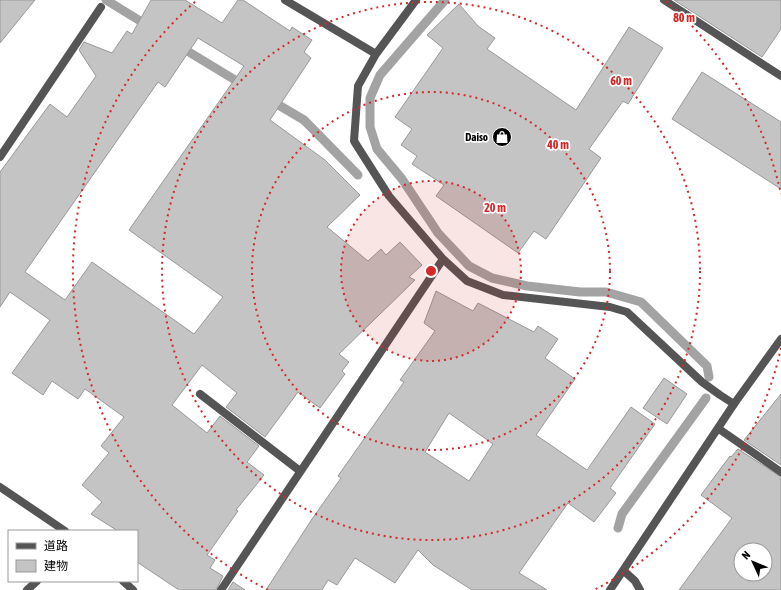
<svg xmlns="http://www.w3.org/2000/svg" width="781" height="590" font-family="'Asap Condensed','Noto Sans JP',sans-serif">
	<rect width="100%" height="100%" fill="#fff"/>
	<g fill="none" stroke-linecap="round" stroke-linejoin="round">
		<!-- stream -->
		<path stroke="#a3a3a3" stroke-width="9" d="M 106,0 L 150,27
			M 445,0 L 380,75 L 370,98 L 370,127 L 377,149 L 402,179 L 438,233 L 469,266 L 492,278 L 527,286 L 580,292 L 606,292 L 641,302 L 707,366 L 709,377
			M 179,46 L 245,86
			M 270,100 L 304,120 L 358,175
			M 618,528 L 622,514 L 706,398"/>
	</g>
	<!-- building -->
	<path fill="#c4c4c4" stroke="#999" fill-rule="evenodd" d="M 0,0 L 35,0 L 0,43 Z
		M 151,0 L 185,0 L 222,23 L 238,0 L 243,0 L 290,31 L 292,27 L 312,40 L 304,52 L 311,58 L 270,120 L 325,160 L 360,195 L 327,227 L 368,261 L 381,249 L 386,255 L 400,242 L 422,265 L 409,277 L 415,280 L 339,354 L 349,362 L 342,371 L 345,374 L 320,408 L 298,392 L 265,437 L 226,407 L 237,393 L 202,365 L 172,405 L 207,433 L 220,416 L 259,446 L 247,462 L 264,475 L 236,510 L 238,511 L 207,555 L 215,560 L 210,568 L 223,576 L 216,590 L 179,590 L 137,562 L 137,531 L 118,531 L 91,514 L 102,502 L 82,485 L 109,453 L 101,446 L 124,417 L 85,389 L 78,399 L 52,381 L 43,395 L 12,373 L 50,320 L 10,292 L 0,307 L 0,172 L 50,104 L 67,117 L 96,76 L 79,50 L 84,42 L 112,53 L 127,31 L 132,34 ZM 198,38 L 244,66 L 129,230 L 223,297 L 194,334 L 92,262 L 65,300 L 25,272 L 158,82 L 165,87 Z
		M 674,0 L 781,0 L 781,29 L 762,57 Z
		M 459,4 L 478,26 L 495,38 L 487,49 L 576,110 L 629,27 L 663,48 L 628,104 L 623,101 L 589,149 L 601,158 L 546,239 L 534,231 L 518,253 L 436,196 L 444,185 L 412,164 L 417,156 L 401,145 L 412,129 L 395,117 L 443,48 L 427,35 Z
		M 702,72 L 781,122 L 781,189 L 672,119 Z
		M 436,291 L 473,311 L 478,303 L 534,332 L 538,326 L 558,339 L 545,358 L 575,379 L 536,435 L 587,470 L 631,407 L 655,424 L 610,488 L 616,493 L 594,522 L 568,503 L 519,573 L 547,590 L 472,590 L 433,565 L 418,550 L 395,583 L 355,558 L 337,585 L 328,580 L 322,590 L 266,590 L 312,519 L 341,478 L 338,476 L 404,382 L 400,380 L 435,331 L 424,323 ZM 449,413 L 493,444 L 469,481 L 425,452 Z
		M 664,378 L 687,394 L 667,424 L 643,408 Z
		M 781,394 L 781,465 L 744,440 Z
		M 738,449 L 781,477 L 781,590 L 679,590 L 732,518 L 701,495 L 730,456 L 731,457 ZM 741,550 L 765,550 L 765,574 L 741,574 Z
		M 233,582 L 245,590 L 228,590 Z"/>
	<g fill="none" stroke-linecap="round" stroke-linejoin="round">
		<!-- minor -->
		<path stroke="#555" stroke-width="8" d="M 285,0 L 376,54
			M 416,0 L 376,54 L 358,86 L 354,141 L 389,196 L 443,259 L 467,281 L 503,295 L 610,307 L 627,312 L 702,382 L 720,395 L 734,404
			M 664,0 L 781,76
			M 0,157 L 101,7
			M 200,394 L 300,471
			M 719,429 L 781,472
			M 624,571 L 635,581 L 640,590
			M 27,590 L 37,581
			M 221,590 L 443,259"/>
		<!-- tertiary -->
		<path stroke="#555" stroke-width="8" d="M 0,487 L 65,531
			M 123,581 L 133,590
			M 610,590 L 734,404 L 781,339"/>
	</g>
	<!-- distance rings -->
	<circle cx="431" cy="271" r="90" fill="#d62828" fill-opacity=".12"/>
	<g fill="none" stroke="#d62828" stroke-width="2" stroke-dasharray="2 4">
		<circle cx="431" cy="271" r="90"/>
		<circle cx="431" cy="271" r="179"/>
		<circle cx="431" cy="271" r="269"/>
		<path d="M781 348A358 358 0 0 1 594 590M268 590A358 358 0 0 1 196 1M666 1A358 358 0 0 1 781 194"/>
	</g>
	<!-- icons -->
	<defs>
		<symbol id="shop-disc" viewBox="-11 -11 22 22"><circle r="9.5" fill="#000" stroke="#fff"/><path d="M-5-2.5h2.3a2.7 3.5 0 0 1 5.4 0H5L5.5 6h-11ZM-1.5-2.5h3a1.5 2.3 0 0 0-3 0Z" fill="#fff"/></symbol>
	</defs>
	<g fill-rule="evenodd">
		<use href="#shop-disc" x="491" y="126" width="22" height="22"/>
	</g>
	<g text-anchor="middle" stroke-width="3.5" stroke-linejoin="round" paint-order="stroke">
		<!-- poi labels -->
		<g font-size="11" font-weight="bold" fill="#000" stroke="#fff" text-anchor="end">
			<text x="488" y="141">Daiso</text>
		</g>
	</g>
	<circle cx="431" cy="271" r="6" fill="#d62828" stroke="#fff" stroke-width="2"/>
	<g font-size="12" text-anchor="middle" font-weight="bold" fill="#d62828" stroke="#fff" stroke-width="3.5" stroke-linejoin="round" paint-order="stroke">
		<text x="684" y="22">80 m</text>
		<text x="621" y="85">60 m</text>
		<text x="558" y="149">40 m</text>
		<text x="495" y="212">20 m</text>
	</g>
	<!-- legend -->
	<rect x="8" y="530" width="130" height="52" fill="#ffffff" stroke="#999999"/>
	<rect x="16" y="543" width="20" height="6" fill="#555555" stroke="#999999"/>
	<text x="44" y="550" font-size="12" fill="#000000">道路</text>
	<rect x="16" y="560" width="20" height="12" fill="#c4c4c4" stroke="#999999"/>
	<text x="44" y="570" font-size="12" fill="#000000">建物</text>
	<!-- north arrow -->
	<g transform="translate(753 562) rotate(314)"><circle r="19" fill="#ffffff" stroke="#999999"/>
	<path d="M0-3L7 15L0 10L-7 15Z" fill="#000000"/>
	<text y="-6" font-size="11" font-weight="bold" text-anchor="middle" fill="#000000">N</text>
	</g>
</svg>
